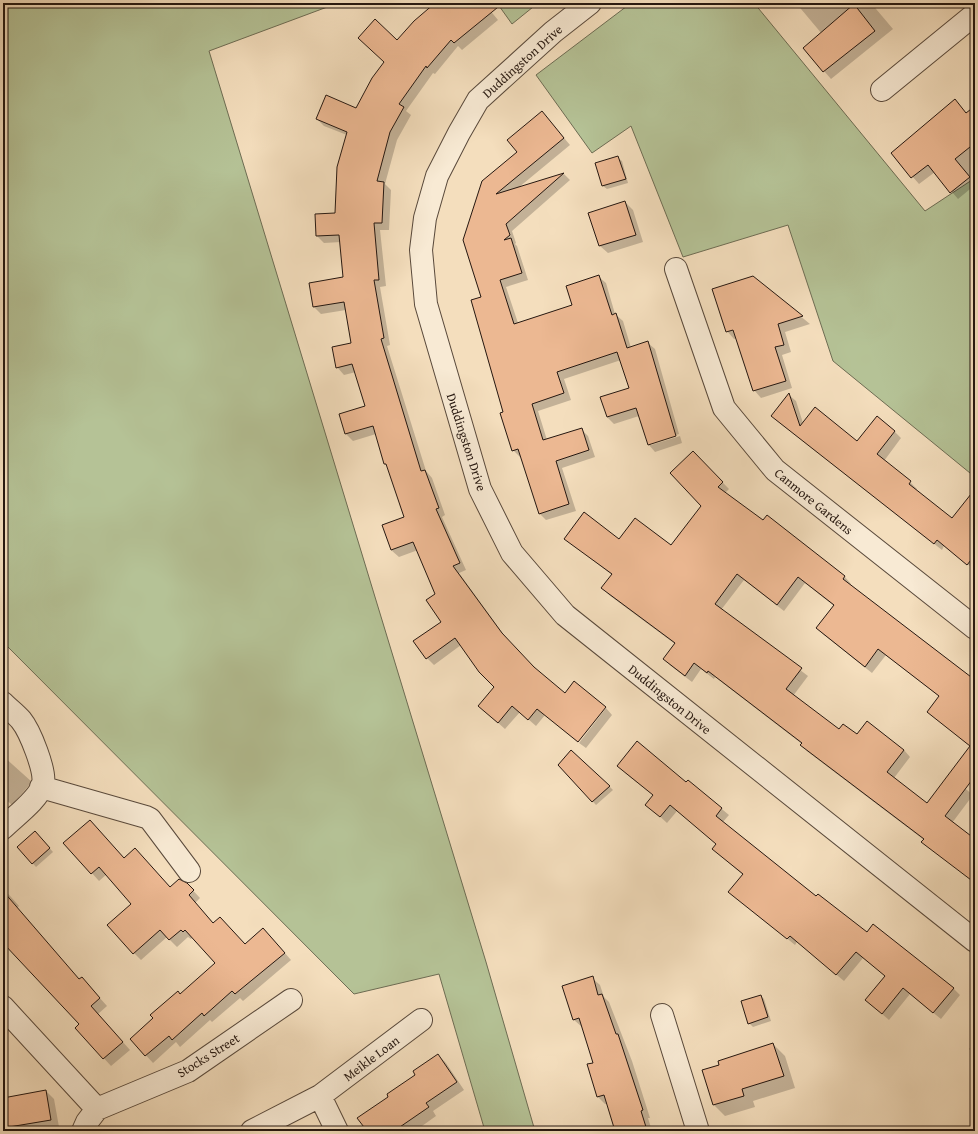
<svg xmlns="http://www.w3.org/2000/svg" width="978" height="1134" font-family="'Gentium Book Plus',serif">
	<rect width="100%" height="100%" fill="#f4debd"/>
	<filter id="stains"><feTurbulence type="fractalNoise" baseFrequency=".005" numOctaves="4"/><feColorMatrix values="0 0 0 0 .2 0 0 0 0 .09 0 0 0 0 .02 0 0 0 .5 -.17"/></filter>
	<radialGradient id="worn" r=".72"><stop offset=".6" stop-color="#630" stop-opacity="0"/><stop offset="1" stop-color="#630" stop-opacity=".3"/></radialGradient>
	<!-- green -->
	<path fill="#b5c296" stroke="#6d6c53" d="M 3,3 L 338,3 L 209,51 L 486,962 L 535,1131 L 485,1131 L 439,974 L 354,994 L 3,642 Z
		M 497,3 L 538,3 L 512,24 Z
		M 631,3 L 754,3 L 925,211 L 975,178 L 975,466 L 970,473 L 833,361 L 788,225 L 683,257 L 631,126 L 592,153 L 536,75 Z"/>
	<!-- shadow -->
	<path fill="#0003" d="M 437,3 L 484,3 L 498,20 L 462,50 L 458,46 L 435,74 L 433,73 L 406,111 L 411,115 L 397,140 L 385,184 L 391,190 L 389,230 L 380,230 L 386,286 L 380,287 L 390,345 L 387,346 L 426,471 L 432,478 L 445,515 L 442,517 L 466,570 L 459,573 L 509,642 L 578,741 L 545,715 L 536,726 L 520,712 L 505,729 L 479,706 L 495,687 L 461,645 L 434,665 L 427,658 L 442,622 L 437,594 L 418,550 L 399,557 L 391,550 L 406,517 L 389,468 L 385,464 L 376,434 L 353,441 L 346,434 L 366,407 L 356,372 L 344,375 L 337,367 L 352,344 L 346,310 L 321,314 L 314,307 L 310,284 L 344,278 L 341,242 L 324,243 L 317,236 L 336,214 L 347,135 L 324,126 L 317,119 L 357,110 L 397,41 Z
		M 796,3 L 871,3 L 893,29 L 831,79 L 804,48 L 822,34 Z
		M 975,55 L 975,63 L 971,58 Z
		M 955,101 L 967,114 L 975,107 L 975,175 L 971,179 L 975,185 L 958,199 L 935,172 L 919,184 L 892,153 Z
		M 549,120 L 570,145 L 518,188 L 564,174 L 570,180 L 512,231 L 516,243 L 515,244 L 517,246 L 528,280 L 506,287 L 518,323 L 574,305 L 599,277 L 606,283 L 615,314 L 623,321 L 631,348 L 648,343 L 655,349 L 679,434 L 651,443 L 651,445 L 680,436 L 682,443 L 655,452 L 649,445 L 639,416 L 614,424 L 607,417 L 630,388 L 621,360 L 564,379 L 571,400 L 538,411 L 547,440 L 581,429 L 588,436 L 595,457 L 562,468 L 576,511 L 546,520 L 539,513 L 522,457 L 520,457 L 513,450 L 482,298 L 464,240 L 518,152 Z
		M 618,158 L 622,161 L 628,183 L 607,189 L 603,186 Z
		M 625,202 L 633,210 L 643,242 L 608,253 L 600,246 L 590,214 Z
		M 753,277 L 810,324 L 785,332 L 791,352 L 782,355 L 792,388 L 761,398 L 754,390 L 737,338 L 734,339 L 727,331 Z
		M 789,395 L 796,401 L 803,423 L 857,442 L 894,431 L 901,438 L 884,461 L 910,482 L 917,489 L 916,491 L 952,520 L 975,497 L 975,570 L 944,546 L 942,550 L 780,423 Z
		M 693,452 L 729,489 L 725,493 L 763,522 L 767,516 L 845,577 L 851,584 L 850,586 L 975,683 L 975,750 L 928,712 L 940,697 L 886,655 L 872,673 L 824,635 L 817,628 L 834,606 L 805,583 L 784,611 L 744,580 L 721,610 L 808,676 L 793,696 L 839,731 L 904,750 L 910,757 L 894,778 L 928,804 L 949,775 L 973,795 L 952,823 L 975,840 L 975,882 L 924,840 L 808,752 L 801,745 L 802,744 L 715,677 L 714,679 L 701,669 L 692,682 L 671,666 L 664,659 L 675,644 L 609,595 L 603,588 L 612,575 L 566,539 L 619,540 L 671,547 L 703,506 Z
		M 606,708 L 612,715 L 586,748 L 579,743 Z
		M 3,756 L 32,782 L 12,805 L 3,797 Z
		M 559,765 L 609,786 L 613,790 L 596,805 Z
		M 625,773 L 686,783 L 688,781 L 729,815 L 722,823 L 817,898 L 867,934 L 953,988 L 960,995 L 941,1019 L 910,994 L 889,1020 L 866,1000 L 885,976 L 863,958 L 844,981 L 797,942 L 795,945 L 730,892 L 743,875 L 713,849 L 717,844 L 677,811 L 667,823 L 654,811 L 654,796 Z
		M 39,836 L 53,852 L 36,867 L 18,847 Z
		M 65,843 L 124,859 L 170,888 L 187,884 L 200,898 L 195,903 L 214,924 L 220,918 L 245,945 L 270,936 L 291,960 L 243,1001 L 240,998 L 212,1022 L 210,1020 L 180,1047 L 176,1042 L 153,1063 L 131,1039 L 216,963 L 193,937 L 191,939 L 188,937 L 177,947 L 167,937 L 141,960 L 134,953 L 133,904 L 107,874 L 99,881 Z
		M 3,888 L 19,906 L 17,908 L 46,941 L 45,942 L 79,980 L 89,986 L 107,1006 L 98,1014 L 130,1050 L 111,1066 L 76,1028 L 81,1024 L 3,941 Z
		M 592,978 L 600,985 L 604,997 L 609,1002 L 632,1061 L 650,1118 L 648,1118 L 652,1131 L 616,1131 L 607,1104 L 605,1104 L 598,1097 L 594,1063 L 582,1027 L 574,1020 Z
		M 761,996 L 764,999 L 771,1021 L 753,1027 L 749,1023 Z
		M 975,1041 L 975,1055 L 969,1049 Z
		M 773,1044 L 785,1056 L 795,1088 L 753,1101 L 755,1107 L 725,1116 L 714,1105 L 703,1071 Z
		M 438,1055 L 446,1063 L 464,1090 L 433,1111 L 436,1116 L 415,1131 L 368,1131 L 390,1097 Z
		M 46,1091 L 54,1099 L 59,1127 L 36,1131 L 3,1131 L 3,1099 Z"/>
	<!-- building -->
	<path fill="#ecb892" stroke="#251710" fill-rule="evenodd" d="M 435,3 L 503,3 L 454,43 L 451,40 L 427,68 L 426,66 L 399,104 L 404,107 L 390,132 L 377,181 L 384,182 L 382,223 L 374,223 L 379,280 L 374,280 L 384,338 L 381,339 L 421,471 L 425,470 L 439,508 L 436,509 L 460,563 L 453,566 L 502,633 L 534,667 L 565,693 L 574,681 L 606,707 L 578,742 L 537,709 L 528,720 L 512,706 L 498,723 L 478,706 L 494,687 L 479,672 L 455,638 L 426,659 L 413,641 L 441,622 L 426,600 L 435,594 L 413,542 L 391,550 L 382,525 L 404,517 L 386,464 L 384,464 L 373,426 L 345,434 L 339,414 L 365,406 L 352,364 L 336,368 L 332,347 L 351,343 L 344,302 L 313,307 L 309,283 L 343,277 L 339,235 L 316,236 L 315,214 L 335,213 L 337,167 L 347,132 L 316,119 L 326,95 L 356,108 L 372,78 L 384,62 L 358,38 L 375,19 L 397,40 L 414,21 Z
		M 854,4 L 875,31 L 823,72 L 803,48 Z
		M 955,99 L 966,113 L 975,106 L 975,143 L 955,159 L 970,177 L 950,193 L 928,165 L 911,178 L 891,153 Z
		M 542,111 L 564,138 L 496,194 L 564,173 L 506,224 L 510,235 L 504,240 L 511,238 L 522,273 L 500,280 L 514,324 L 572,305 L 566,286 L 599,275 L 612,315 L 616,313 L 627,348 L 648,341 L 676,436 L 648,445 L 636,408 L 607,417 L 600,397 L 629,388 L 617,352 L 557,372 L 564,393 L 532,404 L 543,440 L 582,428 L 589,450 L 556,461 L 569,504 L 539,514 L 518,449 L 512,451 L 500,413 L 503,412 L 471,300 L 481,297 L 463,240 L 482,181 L 517,152 L 507,140 Z
		M 618,156 L 626,179 L 602,186 L 595,163 Z
		M 625,201 L 636,235 L 599,246 L 588,213 Z
		M 753,276 L 803,316 L 778,324 L 784,345 L 775,347 L 786,381 L 753,391 L 733,330 L 726,332 L 712,289 Z
		M 789,393 L 800,426 L 815,407 L 857,441 L 877,416 L 895,431 L 877,454 L 911,481 L 909,484 L 952,518 L 975,489 L 975,555 L 967,565 L 937,540 L 934,544 L 771,416 Z
		M 693,451 L 723,482 L 718,487 L 763,520 L 767,515 L 845,576 L 843,579 L 975,680 L 975,776 L 945,816 L 975,839 L 975,883 L 921,842 L 924,839 L 800,745 L 802,743 L 708,671 L 707,673 L 694,663 L 685,676 L 663,659 L 675,643 L 601,588 L 612,574 L 564,539 L 584,512 L 619,539 L 635,518 L 671,545 L 701,506 L 670,473 ZM 737,574 L 777,605 L 798,577 L 834,605 L 816,628 L 865,667 L 878,649 L 939,696 L 927,712 L 970,746 L 927,803 L 887,772 L 904,750 L 867,721 L 857,734 L 843,724 L 839,729 L 786,689 L 802,668 L 715,604 Z
		M 637,741 L 686,782 L 688,780 L 722,808 L 716,816 L 816,896 L 818,894 L 867,932 L 873,924 L 954,988 L 933,1013 L 903,988 L 882,1014 L 865,1000 L 885,976 L 856,952 L 836,975 L 790,936 L 787,939 L 728,892 L 743,874 L 712,849 L 716,844 L 670,805 L 660,817 L 645,805 L 653,795 L 617,766 Z
		M 571,750 L 610,786 L 592,802 L 558,765 Z
		M 90,820 L 124,858 L 135,848 L 170,887 L 179,879 L 187,883 L 194,890 L 189,895 L 213,923 L 220,917 L 245,944 L 263,928 L 285,953 L 235,994 L 232,991 L 204,1016 L 202,1013 L 172,1040 L 169,1036 L 145,1056 L 130,1039 L 153,1018 L 150,1015 L 178,991 L 180,994 L 215,963 L 185,930 L 183,932 L 181,930 L 169,940 L 160,930 L 133,954 L 107,925 L 131,904 L 99,867 L 91,874 L 63,843 Z
		M 35,831 L 50,848 L 32,864 L 17,847 Z
		M 3,891 L 79,979 L 82,977 L 100,998 L 91,1006 L 123,1042 L 103,1059 L 75,1028 L 79,1024 L 3,943 Z
		M 593,976 L 598,995 L 602,994 L 616,1034 L 618,1034 L 643,1110 L 641,1111 L 646,1127 L 632,1131 L 615,1131 L 604,1095 L 597,1097 L 587,1064 L 593,1063 L 579,1018 L 573,1020 L 562,986 Z
		M 761,995 L 768,1017 L 748,1024 L 741,1001 Z
		M 773,1043 L 784,1076 L 742,1089 L 744,1096 L 713,1105 L 702,1070 L 719,1065 L 718,1061 Z
		M 438,1054 L 457,1082 L 426,1103 L 429,1107 L 394,1131 L 367,1131 L 357,1118 L 388,1097 L 387,1094 L 415,1075 L 413,1071 Z
		M 46,1090 L 51,1120 L 3,1128 L 3,1098 Z"/>
	<g fill="none" stroke-linecap="round" stroke-linejoin="round">
		<defs>
			<path id="street" d="M 590,3 L 553,32 L 478,100 L 459,133 L 437,176 L 425,218 L 421,250 L 426,304 L 480,489 L 512,553 L 565,615 L 975,941
				M 882,90 L 975,14
				M 676,269 L 724,408 L 775,470 L 975,628
				M 3,703 C 9,709 16,714 21,720 C 30,731 46,771 43,784 C 39,799 14,817 3,828
				M 41,787 L 146,817 L 150,819 L 189,871
				M 3,1007 L 97,1109
				M 662,1015 L 698,1131
				M 320,1096 L 337,1131
				M 83,1131 L 87,1122 L 97,1109 L 188,1071 L 291,1000
				M 252,1131 L 320,1096 L 421,1020"/>
		</defs>
		<!-- street casing -->
		<use href="#street" stroke="#59493b" stroke-width="24"/>
		<!-- street -->
		<use href="#street" stroke="#f8ead4" stroke-width="22"/>
	</g>
	<g text-anchor="middle" stroke-width="3" stroke-linejoin="round" paint-order="stroke">
		<!-- street labels -->
		<g font-size="13" fill="#251710" stroke="#f8ead4">
			<text transform="translate(522 61) rotate(-42)" y="5">Duddingston Drive</text>
			<text transform="translate(467 442) rotate(72)" y="5">Duddingston Drive</text>
			<text transform="translate(814 501) rotate(39)" y="5">Canmore Gardens</text>
			<text transform="translate(670 699) rotate(39)" y="5">Duddingston Drive</text>
			<text transform="translate(208 1055) rotate(-32)" y="5">Stocks Street</text>
			<text transform="translate(371 1058) rotate(-37)" y="5">Meikle Loan</text>
		</g>
	</g>
	<!-- margin -->
	<rect width="978" height="1134" fill="none" stroke="#f4debd" stroke-width="16"/>
	<rect x="4" y="4" width="970" height="1126" fill="none" stroke="#251710" stroke-width="2"/>
	<rect x="8" y="8" width="962" height="1118" fill="none" stroke="#251710"/>
	<rect width="100%" height="100%" filter="url(#stains)"/>
	<rect width="100%" height="100%" fill="url(#worn)"/>
</svg>
